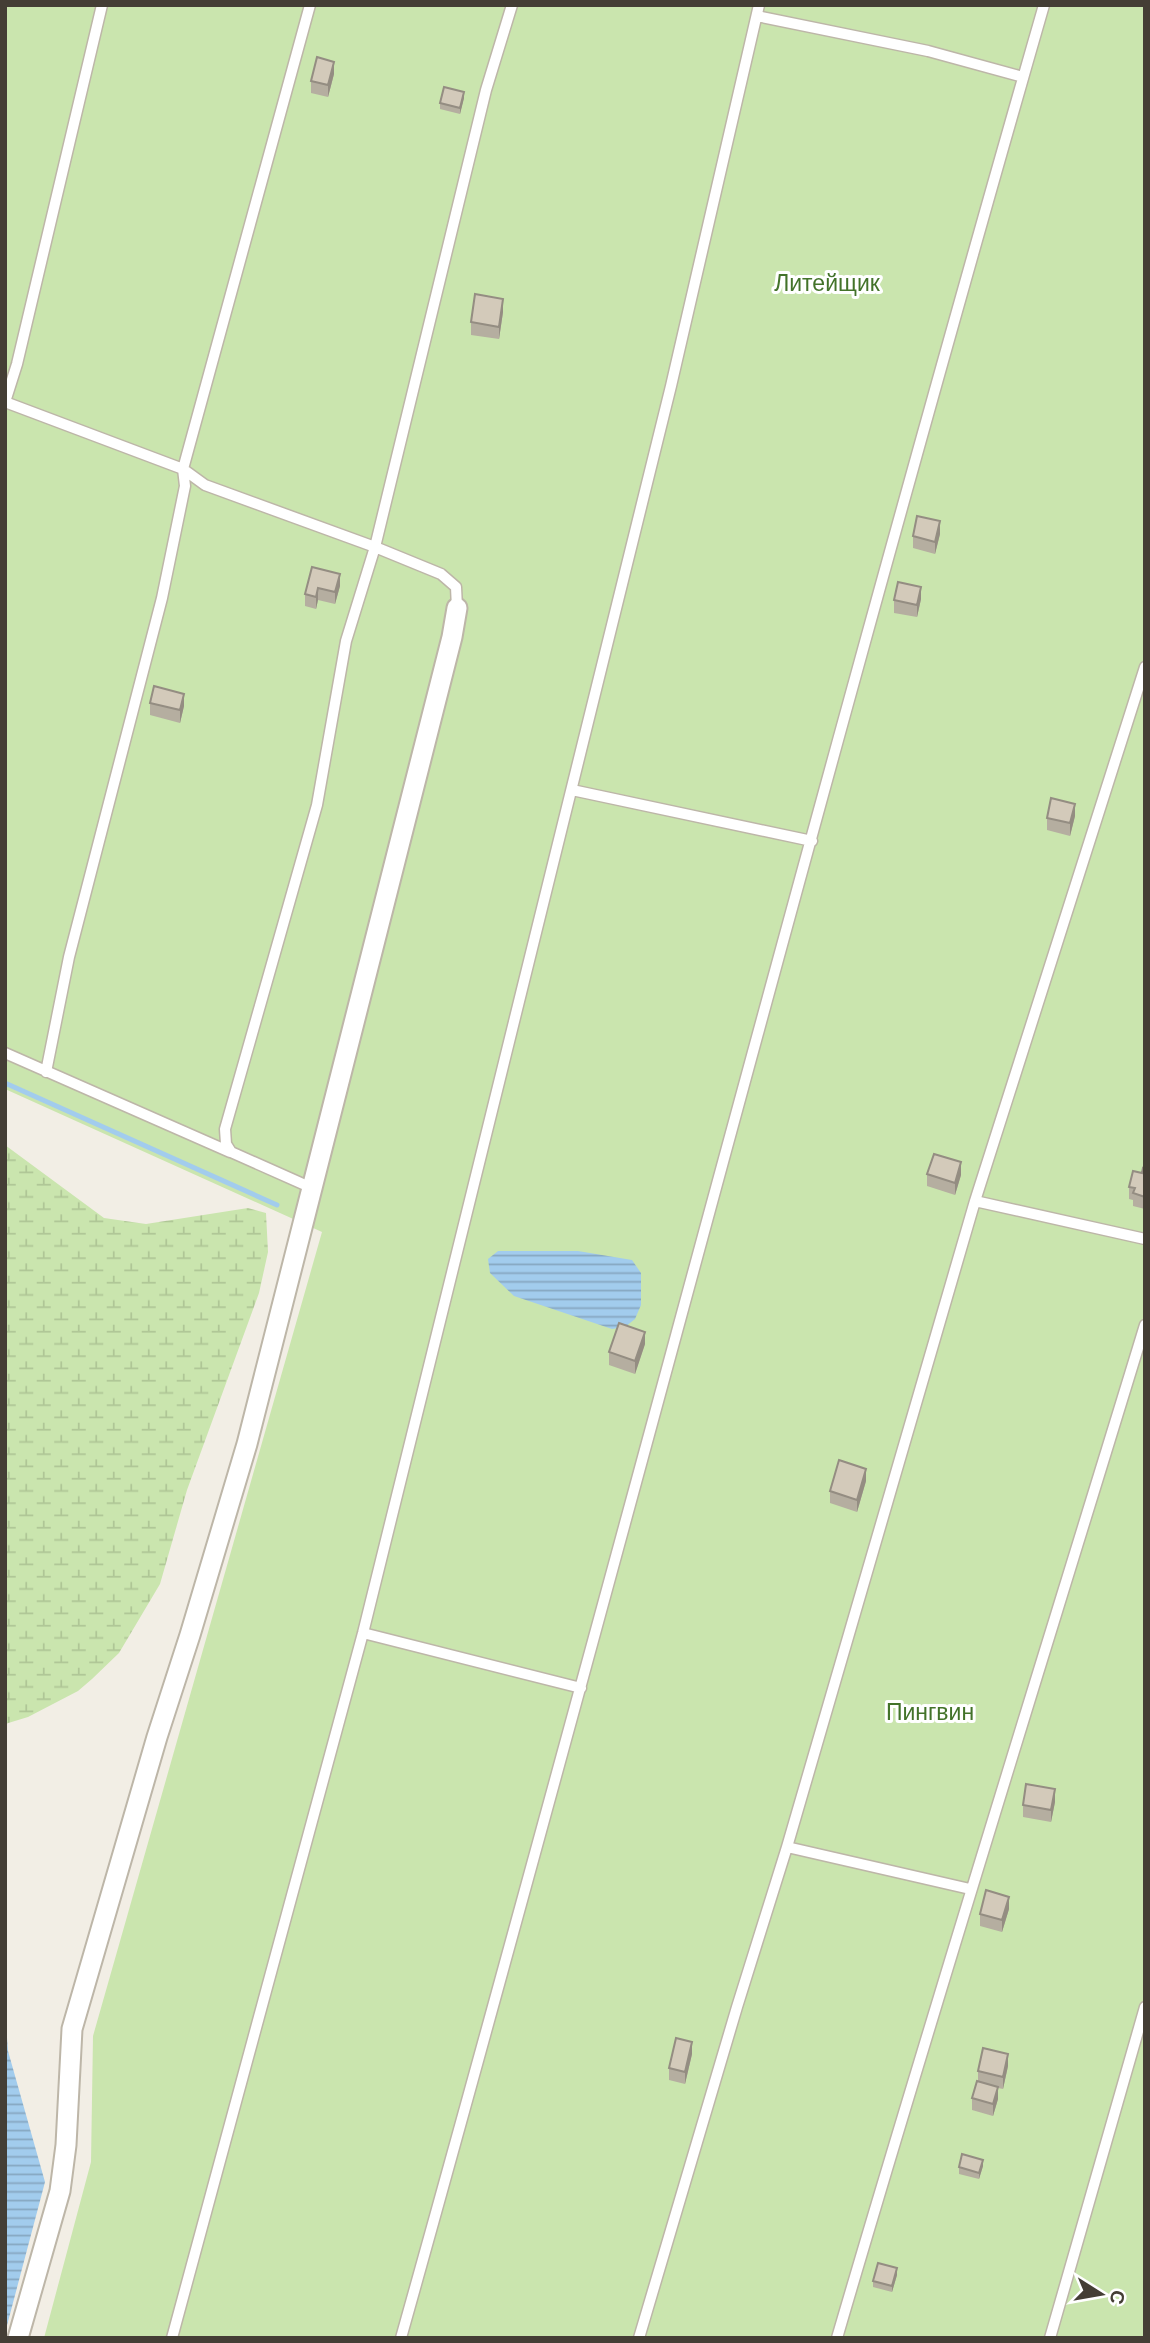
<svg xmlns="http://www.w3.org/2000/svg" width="1150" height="2343" font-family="Arial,sans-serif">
	<defs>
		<pattern id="wetland-marsh" width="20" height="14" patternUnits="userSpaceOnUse" patternTransform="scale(1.75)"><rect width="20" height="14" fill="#cae5ae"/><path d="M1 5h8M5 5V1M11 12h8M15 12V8" fill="none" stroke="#afc696"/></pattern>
		<pattern id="water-rules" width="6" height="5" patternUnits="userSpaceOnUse" patternTransform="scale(1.75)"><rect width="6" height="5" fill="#a2cced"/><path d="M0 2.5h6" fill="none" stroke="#86a7c1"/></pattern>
	</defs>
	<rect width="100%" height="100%" fill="#f2eee5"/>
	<!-- wetland -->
	<path fill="url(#wetland-marsh)" d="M 5,1145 L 104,1218 L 146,1224 L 248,1208 L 266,1213 L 268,1252 L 259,1293 L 187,1490 L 160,1584 L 119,1653 L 92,1679 L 78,1691 L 28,1717 L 5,1724 Z"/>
	<!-- garden -->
	<path fill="#cae5ae" d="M 5,5 L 1145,5 L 1145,2338 L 44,2338 L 91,2162 L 93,2036 L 322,1232 L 5,1089 Z"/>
	<!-- water -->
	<path fill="url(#water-rules)" d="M 498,1251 L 578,1251 L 632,1260 L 641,1273 L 641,1305 L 635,1319 L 625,1327 L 612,1329 L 514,1296 L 490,1273 L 488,1259 Z
		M 5,2011 L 8,2051 L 45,2182 L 5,2333 Z"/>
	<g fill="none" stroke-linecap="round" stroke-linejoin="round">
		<!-- stream -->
		<path stroke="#a2cced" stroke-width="5" d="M 5,1083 L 277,1205"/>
		<defs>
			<path id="lane" d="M 757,16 L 928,51 L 1023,77
				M 5,402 L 183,469 L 205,485 L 375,547 L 441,574 L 456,587 L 457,608
				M 5,402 L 17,364 L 102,5
				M 572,790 L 812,841
				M 5,1053 L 230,1152
				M 46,1072 L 69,957 L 162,598 L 185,486 L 183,469 L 310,5
				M 312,1188 L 231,1152 L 226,1144 L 225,1129 L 317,805 L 346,641 L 375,547 L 486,90 L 512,5
				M 975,1201 L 1145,1239
				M 363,1633 L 581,1688
				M 787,1847 L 970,1889
				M 172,2338 L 363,1633 L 671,386 L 759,5
				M 401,2338 C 619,1561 821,780 1044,5
				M 639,2338 L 737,2007 L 787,1847 L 975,1201 L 1145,667
				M 837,2338 C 936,1999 1042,1662 1145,1325
				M 1050,2338 L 1145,2007"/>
			<path id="street" d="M 18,2338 L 60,2191 L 66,2145 L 72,2029 L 157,1737 L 190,1635 L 247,1444 L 452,637 L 457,608"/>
		</defs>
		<!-- lane casing -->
		<use href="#lane" stroke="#bdb6a8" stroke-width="13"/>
		<!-- street casing -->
		<use href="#street" stroke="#bdb6a8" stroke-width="23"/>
		<!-- lane -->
		<use href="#lane" stroke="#fff" stroke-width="10"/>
		<!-- street -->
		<use href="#street" stroke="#fff" stroke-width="19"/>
	</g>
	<!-- wall -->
	<path fill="#b5aea0" d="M 334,74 L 328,97 L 311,93 L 311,81 Z
		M 464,98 L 460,114 L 440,109 L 440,103 Z
		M 503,312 L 499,339 L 471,335 L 471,322 Z
		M 940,534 L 935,554 L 913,548 L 913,536 Z
		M 312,567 L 340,586 L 335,604 L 318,600 L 316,609 L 305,606 L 305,594 Z
		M 921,599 L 917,617 L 894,613 L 894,600 Z
		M 150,703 L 184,706 L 180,723 L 150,715 Z
		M 1075,816 L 1070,836 L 1047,830 L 1047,818 Z
		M 1145,1169 L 1145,1209 L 1133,1206 L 1133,1200 L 1129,1199 L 1129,1187 Z
		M 927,1174 L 961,1175 L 955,1195 L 927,1186 Z
		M 645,1344 L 635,1374 L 609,1365 L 609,1352 Z
		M 866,1481 L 857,1512 L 830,1503 L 830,1491 Z
		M 1055,1802 L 1051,1822 L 1023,1817 L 1023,1805 Z
		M 1009,1909 L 1002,1932 L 980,1926 L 980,1914 Z
		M 692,2054 L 685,2084 L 669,2080 L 669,2068 Z
		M 1008,2066 L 1003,2089 L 998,2088 L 998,2099 L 993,2116 L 972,2110 L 972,2098 L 978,2081 L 978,2071 Z
		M 983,2166 L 979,2179 L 959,2174 L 959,2167 Z
		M 897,2275 L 892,2292 L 873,2287 L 873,2281 Z"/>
	<!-- shaded-wall -->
	<path fill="#948d82" d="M 334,62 L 334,74 L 328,97 L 328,85 Z
		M 464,92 L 464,98 L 460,114 L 460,108 Z
		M 503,299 L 503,312 L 499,339 L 499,327 Z
		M 940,521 L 940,534 L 935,554 L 935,542 Z
		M 340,574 L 340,586 L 335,604 L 335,592 Z
		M 921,587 L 921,599 L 917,617 L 917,605 Z
		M 318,588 L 318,600 L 316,609 L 316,597 Z
		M 184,694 L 184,706 L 180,723 L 180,710 Z
		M 1075,804 L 1075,816 L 1070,836 L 1070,823 Z
		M 961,1162 L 961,1175 L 955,1195 L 955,1183 Z
		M 645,1332 L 645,1344 L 635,1374 L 635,1361 Z
		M 866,1469 L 866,1481 L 857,1512 L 857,1500 Z
		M 1055,1789 L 1055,1802 L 1051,1822 L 1051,1810 Z
		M 1009,1897 L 1009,1909 L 1002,1932 L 1002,1920 Z
		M 692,2042 L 692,2054 L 685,2084 L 685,2072 Z
		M 1008,2054 L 1008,2066 L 1003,2089 L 1003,2077 Z
		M 998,2087 L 998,2099 L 993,2116 L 993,2104 Z
		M 983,2160 L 983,2166 L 979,2179 L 979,2173 Z
		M 897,2268 L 897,2275 L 892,2292 L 892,2286 Z"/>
	<!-- building -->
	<path fill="#d3caba" stroke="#948d82" stroke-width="2" d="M 317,57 L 334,62 L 328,85 L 311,81 Z
		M 444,87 L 464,92 L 460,108 L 440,103 Z
		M 475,294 L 503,299 L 499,327 L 471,322 Z
		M 917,516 L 940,521 L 935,542 L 913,536 Z
		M 312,567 L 340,574 L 335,592 L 318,588 L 316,597 L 305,594 Z
		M 898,582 L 921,587 L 917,605 L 894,600 Z
		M 154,686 L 184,694 L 180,710 L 150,703 Z
		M 1051,798 L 1075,804 L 1070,823 L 1047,818 Z
		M 934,1154 L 961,1162 L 955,1183 L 927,1174 Z
		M 1143,1168 L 1145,1169 L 1145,1197 L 1133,1193 L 1135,1188 L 1129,1187 L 1133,1171 L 1142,1173 Z
		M 619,1323 L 645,1332 L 635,1361 L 609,1352 Z
		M 839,1460 L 866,1469 L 857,1500 L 830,1491 Z
		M 1026,1784 L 1055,1789 L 1051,1810 L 1023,1805 Z
		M 986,1890 L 1009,1897 L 1002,1920 L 980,1914 Z
		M 676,2038 L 692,2042 L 685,2072 L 669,2068 Z
		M 983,2048 L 1008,2054 L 1003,2077 L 978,2071 Z
		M 977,2081 L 998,2087 L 993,2104 L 972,2098 Z
		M 962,2154 L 983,2160 L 979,2173 L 959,2167 Z
		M 878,2263 L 897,2268 L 892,2286 L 873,2281 Z"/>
	<g text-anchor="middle" stroke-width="6" stroke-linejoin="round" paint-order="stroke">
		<!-- park labels -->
		<g font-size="23" fill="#43732a" stroke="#fff">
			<text x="827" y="291">Литейщик</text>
			<text x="930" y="1720">Пингвин</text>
		</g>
	</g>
	<!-- border -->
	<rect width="1150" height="2343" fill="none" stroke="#443e35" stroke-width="14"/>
	<!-- north arrow -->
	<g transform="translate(1101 2294) rotate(101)" stroke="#ffffff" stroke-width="5" paint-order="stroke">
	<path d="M0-5L12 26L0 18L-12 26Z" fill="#443e35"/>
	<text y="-10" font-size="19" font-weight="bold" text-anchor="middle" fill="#443e35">С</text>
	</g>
</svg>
